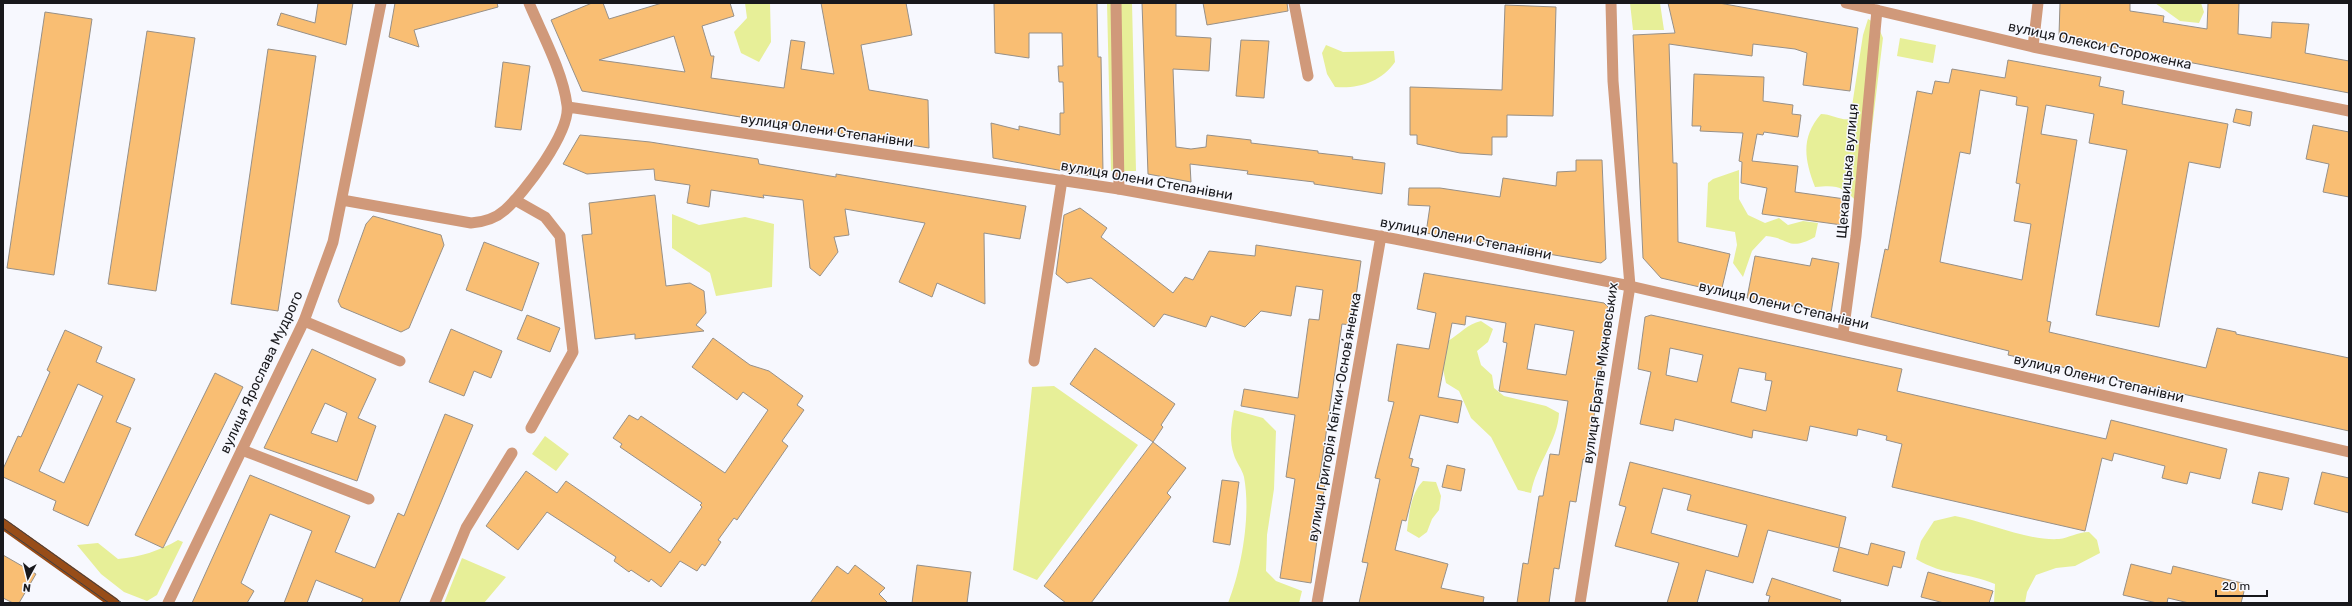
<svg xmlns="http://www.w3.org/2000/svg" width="2352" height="606" font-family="Rubik,sans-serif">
	<rect width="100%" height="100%" fill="#f7f8fe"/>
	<!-- green -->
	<path fill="#e7ef98" d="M 745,3 L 770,3 L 771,42 L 759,62 L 741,53 L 734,32 L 747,18 Z
		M 1107,3 L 1114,3 L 1117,171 L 1111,171 Z
		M 1120,3 L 1132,3 L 1136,171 L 1123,171 Z
		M 1630,3 L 1660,3 L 1664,30 L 1633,30 Z
		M 2155,3 L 2201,3 L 2204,12 L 2199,23 L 2180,21 Z
		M 1868,19 L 1877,24 L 1883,38 L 1867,169 L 1858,203 C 1842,186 1838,185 1815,187 C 1804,159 1801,137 1821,114 C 1831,114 1842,121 1850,119 L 1863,35 Z
		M 1900,38 L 1936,45 L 1933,63 L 1897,56 Z
		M 1326,45 L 1343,52 L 1394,51 L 1395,62 C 1381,82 1359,89 1335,87 L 1327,74 L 1322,53 Z
		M 1739,170 L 1739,199 L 1748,215 L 1765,223 L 1779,218 L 1788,225 L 1803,221 L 1818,223 L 1815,237 C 1788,252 1790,238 1766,236 L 1752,251 L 1743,277 L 1733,263 L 1737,245 L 1735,232 L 1706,227 L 1708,183 L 1713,179 Z
		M 672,214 L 699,225 L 745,217 L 774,224 L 772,287 L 716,296 L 710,273 L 672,248 Z
		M 1481,321 L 1493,329 L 1488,342 L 1477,351 L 1481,365 L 1492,375 L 1494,388 L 1504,396 L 1546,406 L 1559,413 C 1558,441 1536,464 1531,493 L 1518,490 L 1491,437 L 1471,418 L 1459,391 L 1446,383 L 1443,369 L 1448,341 C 1460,334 1467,324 1481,321 Z
		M 1054,386 L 1138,445 L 1037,580 L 1013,570 L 1032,387 Z
		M 1234,410 L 1263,418 L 1276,431 L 1274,489 L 1267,535 L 1266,571 L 1276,581 L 1302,591 L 1299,603 L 1228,603 C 1242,568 1251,514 1244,477 C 1242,469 1236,462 1234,455 C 1229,440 1231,425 1234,410 Z
		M 545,436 L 569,454 L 556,471 L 532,454 Z
		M 1423,481 L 1436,482 L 1441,496 L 1439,510 L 1432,519 L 1427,532 L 1419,538 L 1407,531 C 1409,514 1411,493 1423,481 Z
		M 1955,516 C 1987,522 2027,541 2059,539 C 2069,538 2077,532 2089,532 L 2097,540 L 2100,553 L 2075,566 L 2056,568 L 2036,575 L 2027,592 L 2025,603 L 1994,603 L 1995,584 C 1967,572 1944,576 1916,559 L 1921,541 L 1934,521 Z
		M 178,540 L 183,542 L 157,595 L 147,601 L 124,592 L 101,574 L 77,545 L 98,543 L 118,559 C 140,557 159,551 178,540 Z
		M 462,558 L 506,577 L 484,603 L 444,603 Z"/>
	<!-- building -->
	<path fill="#f9be73" stroke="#979088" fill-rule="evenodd" d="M 318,3 L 353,3 L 346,45 L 277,25 L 281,13 L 315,23 Z
		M 395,3 L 497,3 L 498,7 L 414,30 L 419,47 L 389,37 Z
		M 592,3 L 603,3 L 609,19 L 662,3 L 730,3 L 734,16 L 702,26 L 711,56 L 714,56 L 711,78 L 784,88 L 791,40 L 805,42 L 801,69 L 834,74 L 821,3 L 906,3 L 912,35 L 861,45 L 869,90 L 928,100 L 929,148 L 582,91 L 551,20 ZM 674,36 L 685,72 L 599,60 Z
		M 994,3 L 1097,3 L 1098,57 L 1101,57 L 1103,172 L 1096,177 L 993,158 L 991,123 L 1019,130 L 1019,126 L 1060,135 L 1060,113 L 1064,113 L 1063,82 L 1059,82 L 1058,66 L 1063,66 L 1062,33 L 1029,33 L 1029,58 L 995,53 Z
		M 1142,3 L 1176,3 L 1176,36 L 1211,38 L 1209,71 L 1173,69 L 1176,147 L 1191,149 L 1206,147 L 1207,135 L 1251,140 L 1251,143 L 1318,151 L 1318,153 L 1353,157 L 1352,159 L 1385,163 L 1382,194 L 1314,184 L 1314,182 L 1247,174 L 1248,171 L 1190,164 L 1191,182 L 1148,174 Z
		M 1203,3 L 1287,3 L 1288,11 L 1207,25 Z
		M 1668,3 L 1719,3 L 1858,28 L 1850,91 L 1803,85 L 1807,53 L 1795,49 L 1753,44 L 1752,56 L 1669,44 L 1673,163 L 1677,163 L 1678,242 L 1730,254 L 1721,292 L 1661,278 L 1643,258 L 1633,35 L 1675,33 Z
		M 2060,3 L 2130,3 L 2130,11 L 2164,16 L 2163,22 L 2207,29 L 2208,3 L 2239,3 L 2238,34 L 2271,38 L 2272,22 L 2309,24 L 2305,53 L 2349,61 L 2349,93 L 2063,38 L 2059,35 Z
		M 1505,5 L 1556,7 L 1553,116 L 1507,115 L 1507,137 L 1492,137 L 1492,155 L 1460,153 L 1417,144 L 1417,135 L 1410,135 L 1410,87 L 1502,90 Z
		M 45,12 L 92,19 L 54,275 L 7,268 Z
		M 147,31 L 195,38 L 156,291 L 108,284 Z
		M 1241,40 L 1269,41 L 1264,98 L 1236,96 Z
		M 268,49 L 316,56 L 278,311 L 231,304 Z
		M 2008,60 L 2101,77 L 2099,86 L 2124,91 L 2122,104 L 2228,124 L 2220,168 L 2189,162 L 2159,327 L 2096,315 L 2127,150 L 2089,143 L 2094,114 L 2046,105 L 2041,134 L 2077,140 L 2047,321 L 2051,322 L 2049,332 L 2206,368 L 2217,328 L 2236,332 L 2236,334 L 2349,358 L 2349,431 L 2008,355 L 2009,351 L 1871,317 L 1885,249 L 1888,250 L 1917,91 L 1932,94 L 1935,81 L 1949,83 L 1952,69 L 2005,78 ZM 1980,90 L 2017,97 L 2016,105 L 2028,107 L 2016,183 L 2020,184 L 2014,221 L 2031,224 L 2022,280 L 1940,262 L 1960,152 L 1970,154 Z
		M 503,62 L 530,66 L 521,130 L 495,127 Z
		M 1694,74 L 1764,77 L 1763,101 L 1793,105 L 1792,114 L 1801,115 L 1798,137 L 1764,132 L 1763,135 L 1757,134 L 1752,161 L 1798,166 L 1795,192 L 1845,199 L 1842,225 L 1762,214 L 1767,188 L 1741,183 L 1742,162 L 1739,161 L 1743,133 L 1700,131 L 1701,126 L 1692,126 Z
		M 2236,109 L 2252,112 L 2250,126 L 2233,122 Z
		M 2313,125 L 2349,132 L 2349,197 L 2323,192 L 2329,164 L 2306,159 Z
		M 580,135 L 650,142 L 758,159 L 759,164 L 836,177 L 836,174 L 1026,206 L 1020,239 L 984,233 L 985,304 L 937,283 L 932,297 L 899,282 L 925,223 L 845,209 L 849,235 L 834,237 L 838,252 L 820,276 L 810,268 L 803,200 L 763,195 L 764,198 L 711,190 L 709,207 L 687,203 L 690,185 L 655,180 L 654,169 L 587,174 L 563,164 Z
		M 1576,160 L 1602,160 L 1606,259 L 1601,263 L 1426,233 L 1430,206 L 1408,205 L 1409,188 L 1440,188 L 1500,197 L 1503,178 L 1556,186 L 1557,172 L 1576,171 Z
		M 655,195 L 666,286 L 690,283 L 704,291 L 706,313 L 696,325 L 704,331 L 635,339 L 635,334 L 595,339 L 582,235 L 592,234 L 589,203 Z
		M 1080,208 L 1107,228 L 1101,237 L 1173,293 L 1185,277 L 1193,280 L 1209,251 L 1255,256 L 1256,245 L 1361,261 L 1352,325 L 1342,324 L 1319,482 L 1325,483 L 1311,583 L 1280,578 L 1295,479 L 1286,477 L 1295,415 L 1241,406 L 1244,389 L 1298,398 L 1309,319 L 1319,320 L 1323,290 L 1296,286 L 1291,316 L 1261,311 L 1245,327 L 1211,316 L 1206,327 L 1164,314 L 1154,327 L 1091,278 L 1067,283 L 1056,274 L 1064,215 Z
		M 373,216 L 441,235 L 444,245 L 409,328 L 401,332 L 341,307 L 338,301 L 366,224 Z
		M 484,242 L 539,263 L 522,311 L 466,290 Z
		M 1755,256 L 1810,266 L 1812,258 L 1839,263 L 1831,313 L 1747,298 Z
		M 1424,273 L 1604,303 L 1611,310 L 1587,460 L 1583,459 L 1576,502 L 1570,501 L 1559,569 L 1554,568 L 1549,603 L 1517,603 L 1523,563 L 1528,564 L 1539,496 L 1543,496 L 1550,454 L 1559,455 L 1568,401 L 1499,391 L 1507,343 L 1503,342 L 1506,323 L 1466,316 L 1465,325 L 1452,323 L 1438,397 L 1462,401 L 1458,423 L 1420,415 L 1409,458 L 1413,459 L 1411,466 L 1419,468 L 1406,521 L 1402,520 L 1395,550 L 1448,564 L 1441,588 L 1484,597 L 1483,603 L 1359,603 L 1368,563 L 1362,562 L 1380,479 L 1375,478 L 1394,402 L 1388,401 L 1397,344 L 1429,349 L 1436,313 L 1417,309 ZM 1535,324 L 1574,331 L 1566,375 L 1527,369 Z
		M 527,315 L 560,328 L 550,352 L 517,339 Z
		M 1651,315 L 1902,369 L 1897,391 L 2106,439 L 2111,420 L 2227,449 L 2220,479 L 2190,472 L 2187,484 L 2174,481 L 2162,478 L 2165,466 L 2114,453 L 2112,461 L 2102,458 L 2085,531 L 1892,487 L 1902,444 L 1886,440 L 1887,436 L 1858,429 L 1857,436 L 1810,426 L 1807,441 L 1753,430 L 1752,438 L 1675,419 L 1673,431 L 1640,424 L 1651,372 L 1638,369 L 1645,317 ZM 1670,348 L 1703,355 L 1697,382 L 1666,375 ZM 1739,368 L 1766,373 L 1765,380 L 1772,381 L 1766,411 L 1731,402 Z
		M 451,329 L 502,351 L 491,378 L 474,371 L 464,396 L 429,382 Z
		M 65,330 L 102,347 L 96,362 L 135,379 L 116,422 L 131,428 L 88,526 L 53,510 L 56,501 L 3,477 L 3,469 L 18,436 L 21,437 L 50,372 L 47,370 ZM 78,384 L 103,396 L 64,483 L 39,471 Z
		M 713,338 L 750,365 L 769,371 L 803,396 L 797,405 L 804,410 L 782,441 L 788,446 L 737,520 L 734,518 L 718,540 L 721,542 L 705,566 L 702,564 L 697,571 L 680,561 L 661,587 L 651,579 L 649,582 L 631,570 L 629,572 L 614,561 L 616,557 L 547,512 L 518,550 L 486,526 L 526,471 L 557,493 L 566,481 L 670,553 L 702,507 L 700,505 L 702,503 L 620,447 L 622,444 L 613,438 L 629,415 L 638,420 L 641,416 L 725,473 L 768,410 L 743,392 L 737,400 L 692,367 Z
		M 1095,348 L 1175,404 L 1161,425 L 1163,427 L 1153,442 L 1070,384 Z
		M 312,349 L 376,379 L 358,418 L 376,426 L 357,481 L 264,448 ZM 325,403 L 347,413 L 337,442 L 311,433 Z
		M 215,373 L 243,387 L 163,548 L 135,535 Z
		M 445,414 L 473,425 L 399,603 L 361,603 L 363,599 L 316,580 L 307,603 L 284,603 L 312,531 L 270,514 L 241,583 L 254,591 L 247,603 L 192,603 L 250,475 L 350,516 L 335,552 L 375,568 L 398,513 L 404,516 Z
		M 1153,442 L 1186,468 L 1167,493 L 1171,497 L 1091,603 L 1066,603 L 1044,586 Z
		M 1630,462 L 1846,517 L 1839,547 L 1868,555 L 1871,543 L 1905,552 L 1901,568 L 1893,566 L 1888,586 L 1833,571 L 1839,548 L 1768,530 L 1753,583 L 1706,570 L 1697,603 L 1667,603 L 1679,563 L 1615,546 L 1626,507 L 1619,505 ZM 1663,488 L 1691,495 L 1687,510 L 1747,525 L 1738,557 L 1651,533 Z
		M 1447,465 L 1465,469 L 1461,491 L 1442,487 Z
		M 2259,472 L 2289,478 L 2282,510 L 2252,503 Z
		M 2322,472 L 2349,478 L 2349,513 L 2314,504 Z
		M 1222,480 L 1239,482 L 1230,545 L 1213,542 Z
		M 3,555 L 36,574 L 19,603 L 13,603 L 3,598 Z
		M 2131,564 L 2171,574 L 2173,566 L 2246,584 L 2241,603 L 2189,603 L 2168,598 L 2167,603 L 2157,603 L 2123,595 Z
		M 855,565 L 885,588 L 879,594 L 888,603 L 810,603 L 837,566 L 848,574 Z
		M 917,565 L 971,572 L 967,603 L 912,603 Z
		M 1928,572 L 1993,591 L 1989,603 L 1944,603 L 1921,597 Z
		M 1772,578 L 1841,600 L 1840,603 L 1768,603 L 1770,596 L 1766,595 Z"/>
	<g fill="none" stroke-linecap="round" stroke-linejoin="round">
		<!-- minor -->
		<path stroke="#d0997a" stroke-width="11" d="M 1116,3 L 1119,189
			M 1294,3 L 1308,76
			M 1846,3 L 2033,47 L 2349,111
			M 2033,47 L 2038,3
			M 515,200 L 545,217 L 560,236 L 573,352 L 531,428
			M 304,321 L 400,361
			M 1843,334 L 1856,236 L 1877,10
			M 1034,361 L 1062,180
			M 242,450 L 369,499
			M 435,603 L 466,528 L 512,453
			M 1580,603 L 1630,286"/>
		<!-- tertiary -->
		<path stroke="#d0997a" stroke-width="11" d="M 1611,3 L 1613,81 L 1630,286
			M 568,107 L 1119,189 L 1395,239 L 1630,286 L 2349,452
			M 342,200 L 471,223 C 484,222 495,219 505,210 C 524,193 571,132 567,105 C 563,72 542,34 529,3
			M 168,603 L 304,321 L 333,242 L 381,3
			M 1317,603 L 1381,236"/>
		<!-- primary -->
		<path stroke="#984d18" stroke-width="11" d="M 3,524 L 114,603"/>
		<!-- tram -->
		<path stroke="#3f3f43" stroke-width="1" d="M 3,518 L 122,603
			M 3,528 L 109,603"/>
	</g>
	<g text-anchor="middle" stroke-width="3" stroke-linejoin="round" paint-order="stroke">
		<!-- street labels -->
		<g font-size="14" fill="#18181c" stroke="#f7f8fe">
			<text transform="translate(2100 45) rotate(12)" y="5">вулиця Олекси Стороженка</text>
			<text transform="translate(827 130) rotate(8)" y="5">вулиця Олени Степанівни</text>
			<text transform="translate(1847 171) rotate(-85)" y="5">Щекавицька вулиця</text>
			<text transform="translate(1147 180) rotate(10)" y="5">вулиця Олени Степанівни</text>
			<text transform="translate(1466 238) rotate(11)" y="5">вулиця Олени Степанівни</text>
			<text transform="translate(1784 305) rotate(13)" y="5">вулиця Олени Степанівни</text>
			<text transform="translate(261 372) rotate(-65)" y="5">вулиця Ярослава Мудрого</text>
			<text transform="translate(1600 373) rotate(-82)" y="5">вулиця Братів Міхновських</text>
			<text transform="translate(2099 378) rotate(13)" y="5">вулиця Олени Степанівни</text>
			<text transform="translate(1334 417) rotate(-80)" y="5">вулиця Григорія Квітки-Основʼяненка</text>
		</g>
	</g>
	<!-- border -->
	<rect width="2352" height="606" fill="none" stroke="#18181c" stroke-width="8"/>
	<!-- north arrow -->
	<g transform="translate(28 578) rotate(187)" stroke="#f7f8fe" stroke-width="3" paint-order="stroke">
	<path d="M0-3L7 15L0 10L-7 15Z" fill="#18181c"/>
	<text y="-6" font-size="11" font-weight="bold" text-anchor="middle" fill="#18181c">N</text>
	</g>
	<!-- scale -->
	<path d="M2216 590v6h51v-6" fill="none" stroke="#18181c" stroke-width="2"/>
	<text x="2222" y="590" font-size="12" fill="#18181c" stroke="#f7f8fe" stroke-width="3" paint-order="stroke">20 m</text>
</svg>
